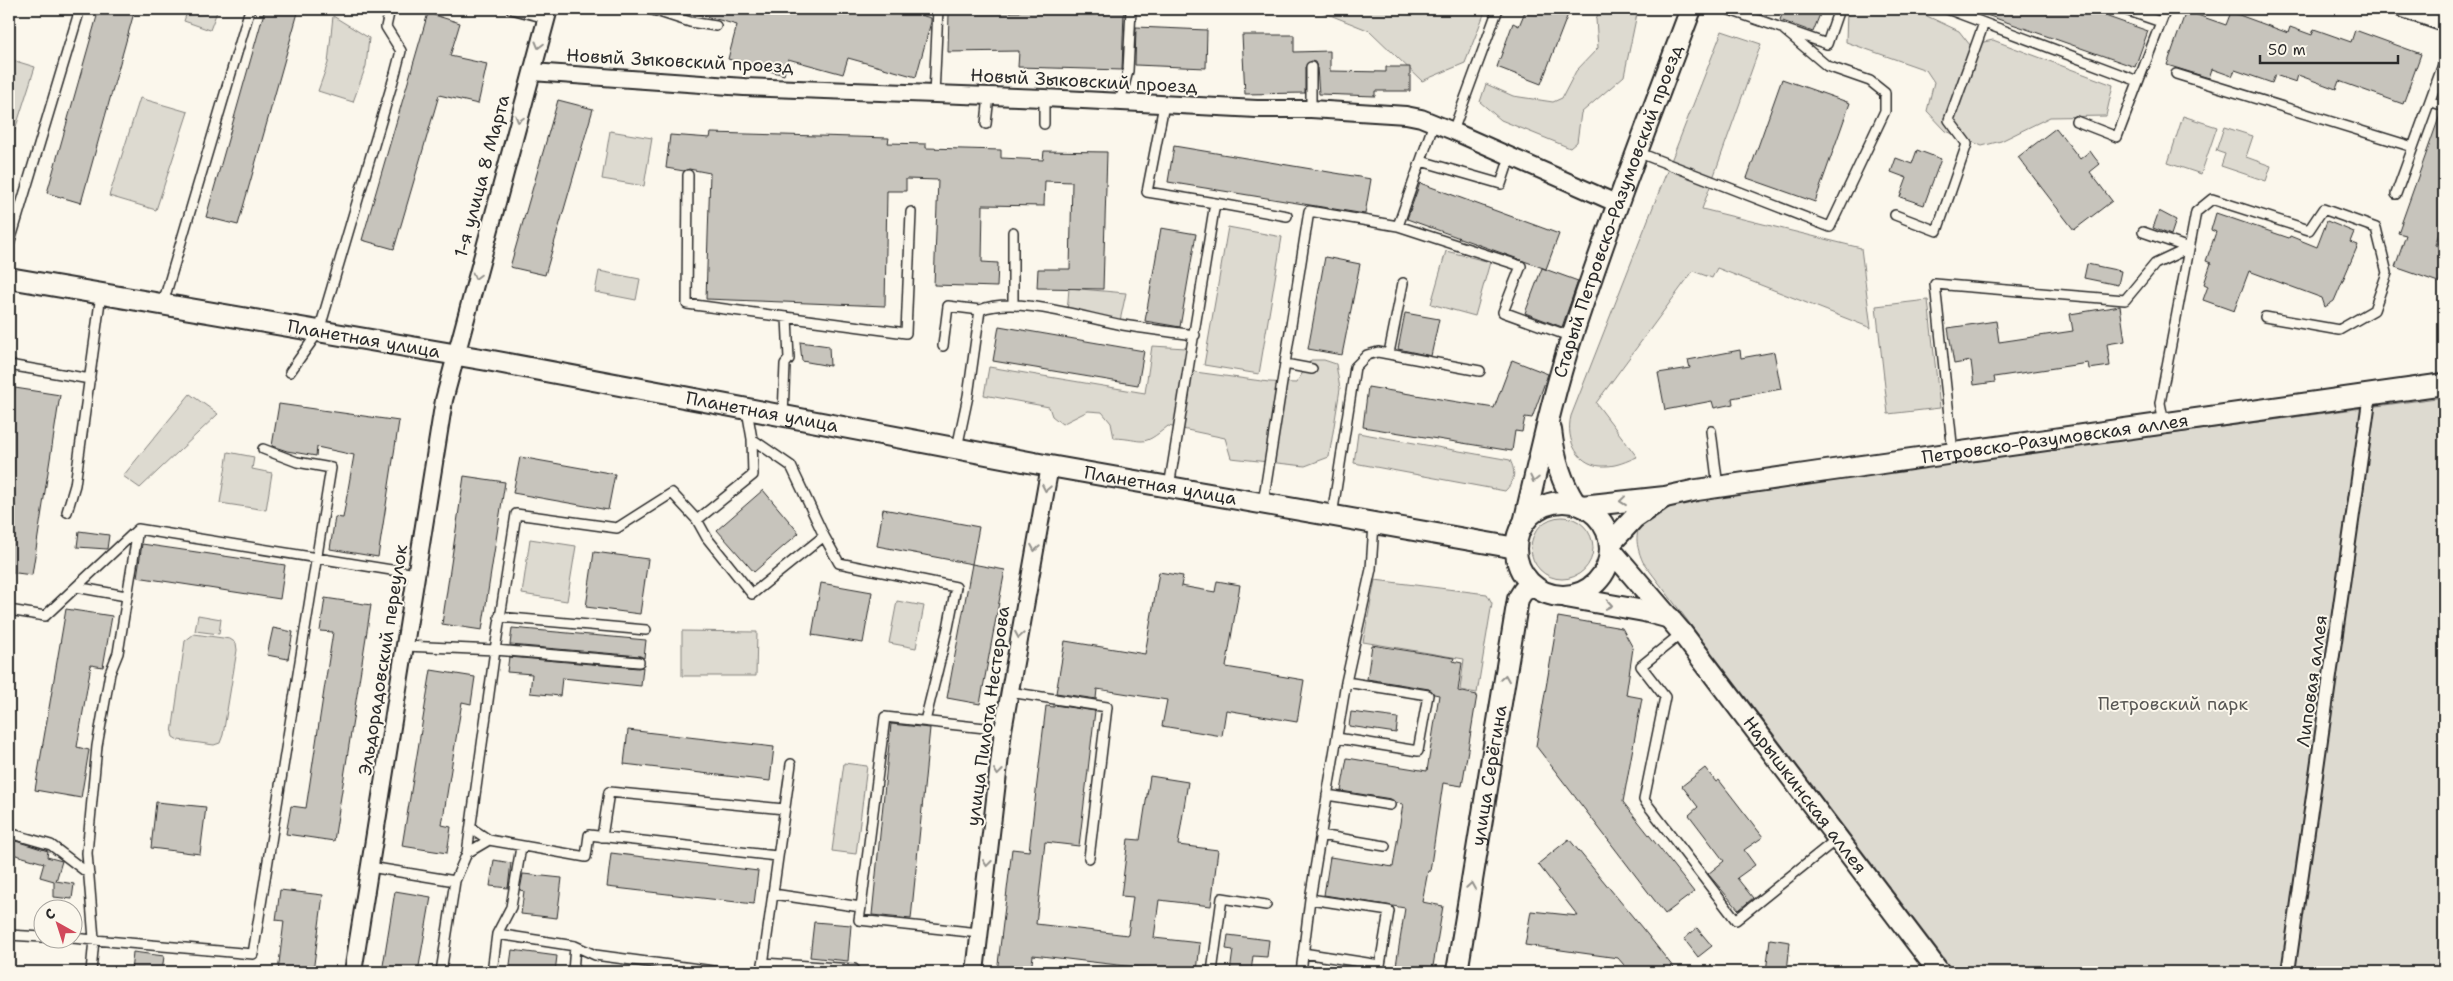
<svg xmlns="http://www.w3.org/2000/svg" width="2453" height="981" font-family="'Shantell Sans',sans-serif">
	<rect width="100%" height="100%" fill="#fbf7ec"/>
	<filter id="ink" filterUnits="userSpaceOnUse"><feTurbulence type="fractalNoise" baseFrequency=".02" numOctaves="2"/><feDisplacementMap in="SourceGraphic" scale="10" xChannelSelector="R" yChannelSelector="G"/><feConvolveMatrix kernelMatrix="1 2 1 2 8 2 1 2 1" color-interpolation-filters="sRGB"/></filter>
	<g filter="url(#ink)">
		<!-- green -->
		<path fill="#dddad0" stroke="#84827e" d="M 188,9 L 218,9 L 210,30 L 184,21 Z
			M 1315,9 L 1486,9 L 1465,63 L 1422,81 L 1370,31 Z
			M 1600,9 L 1638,9 L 1624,76 L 1581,113 L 1577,142 L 1570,148 L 1501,120 L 1480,102 L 1486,84 L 1513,96 L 1553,102 L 1562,98 L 1576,71 L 1598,48 L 1596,19 Z
			M 1847,9 L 1912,9 L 1959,31 L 1970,45 L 1993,40 L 2113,85 L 2106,116 L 2050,117 L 2001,141 L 1982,146 L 1946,131 L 1927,111 L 1934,82 L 1926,70 L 1846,42 Z
			M 333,16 L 369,38 L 366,66 L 353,102 L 318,91 L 328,63 Z
			M 1722,31 L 1761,44 L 1702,209 L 1861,248 L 1871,328 L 1717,268 L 1712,278 L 1693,271 L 1596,403 L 1637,457 C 1627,461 1617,466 1606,466 C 1578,468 1565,440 1571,416 Z
			M 9,59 L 35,67 L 14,133 L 9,131 Z
			M 140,98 L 188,112 L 156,210 L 109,196 Z
			M 2183,116 L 2217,127 L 2201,174 L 2168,163 Z
			M 2224,127 L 2253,136 L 2246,157 L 2271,166 L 2266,181 L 2221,166 L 2225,154 L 2216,151 Z
			M 610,131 L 652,138 L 644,186 L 602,179 Z
			M 1228,227 L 1282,237 L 1259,374 L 1204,365 Z
			M 1446,251 L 1490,262 L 1475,316 L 1431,304 Z
			M 599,271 L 640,279 L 636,300 L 595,292 Z
			M 1069,288 L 1126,293 L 1120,321 L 1067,313 Z
			M 1928,300 L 1940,408 L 1888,414 L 1876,306 Z
			M 1152,346 L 1186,348 L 1186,362 L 1195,372 L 1269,382 L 1296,383 L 1311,360 L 1324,360 L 1336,364 L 1340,389 L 1329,457 L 1305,466 L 1231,458 L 1225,438 L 1168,426 C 1140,449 1145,439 1114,438 L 1111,423 L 1102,412 L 1088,411 L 1062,424 L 1052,416 L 1049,407 L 984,395 L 989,367 L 1145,393 Z
			M 190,394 L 218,414 L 140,488 L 123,476 Z
			M 2444,397 L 2444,972 L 1954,972 L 1643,562 C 1624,520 1653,511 1687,499 Z
			M 1358,433 L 1510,460 C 1516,472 1515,481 1505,491 L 1354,463 Z
			M 228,452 L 254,457 L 252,469 L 272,473 L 266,510 L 220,503 Z
			M1531 548a31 31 0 1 1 62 0a31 31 0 1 1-62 0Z
			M 530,539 L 576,546 L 567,601 L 522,594 Z
			M 1375,580 L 1487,594 L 1492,603 L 1477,693 L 1460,690 L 1464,659 L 1363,642 Z
			M 897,601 L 924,606 L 916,648 L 889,643 Z
			M 198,615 L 221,619 L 219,634 L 195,631 Z
			M 682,631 L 757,632 L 756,676 L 682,676 Z
			M 194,634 L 230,639 L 236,643 L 237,650 L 223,735 L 220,743 L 214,745 L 178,740 L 173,737 L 172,733 L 185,641 Z
			M 844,763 L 867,766 L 856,854 L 832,851 Z"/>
		<!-- building -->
		<path fill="#c7c4bc" stroke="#2b2b2b" d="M 99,9 L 135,9 L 81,203 L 47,193 Z
			M 265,9 L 299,9 L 238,225 L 206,217 Z
			M 695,9 L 841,9 L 858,13 L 859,9 L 899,9 L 931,18 L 931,22 L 916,77 L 848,58 L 843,74 L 788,59 L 784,75 L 728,59 L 737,25 L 695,13 Z
			M 1020,9 L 1124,10 L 1122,70 L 1018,67 L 1019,51 L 948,52 L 949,13 L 1020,12 Z
			M 1526,9 L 1570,9 L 1541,84 L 1497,67 L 1513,23 L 1519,26 Z
			M 1784,9 L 1822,9 L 1813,32 L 1780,20 Z
			M 1975,9 L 2085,9 L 2148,31 L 2135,67 L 1975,11 Z
			M 2186,11 L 2226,25 L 2231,12 L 2288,33 L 2290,27 L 2312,35 L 2314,29 L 2351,42 L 2355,30 L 2421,54 L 2403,104 L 2339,81 L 2336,89 L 2298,75 L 2296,82 L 2275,75 L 2272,83 L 2235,70 L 2232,76 L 2212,69 L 2209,78 L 2167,65 Z
			M 428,13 L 460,23 L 450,56 L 487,64 L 478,104 L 439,95 L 394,249 L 362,240 Z
			M 1136,27 L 1207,30 L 1206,68 L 1135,65 Z
			M 1242,35 L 1294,35 L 1294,52 L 1330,51 L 1330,71 L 1386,72 L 1386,67 L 1410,67 L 1410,91 L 1375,91 L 1375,96 L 1319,94 L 1317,67 L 1315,62 L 1311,61 L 1305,67 L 1305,93 L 1245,94 Z
			M 1782,79 L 1850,103 L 1815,202 L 1747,178 Z
			M 558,100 L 593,109 L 545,275 L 510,267 Z
			M 2441,112 L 2444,112 L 2444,219 L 2435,245 L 2444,248 L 2444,284 L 2395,267 L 2406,235 L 2398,233 Z
			M 2056,128 L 2080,159 L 2090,151 L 2095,158 L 2100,164 L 2090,172 L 2112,201 L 2074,230 L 2018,157 Z
			M 711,133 L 889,138 L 888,143 L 926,144 L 926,148 L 1001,150 L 1001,158 L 1043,160 L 1044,151 L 1107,152 L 1103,289 L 1037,288 L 1038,269 L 1070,269 L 1072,182 L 1045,181 L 1044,206 L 983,205 L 982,262 L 998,263 L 997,287 L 934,285 L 938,180 L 906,179 L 906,191 L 887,191 L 885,306 L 706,299 L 710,173 L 689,169 L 684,171 L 666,168 L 670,135 L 710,138 Z
			M 1174,146 L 1371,179 L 1365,214 L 1168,182 Z
			M 1917,150 L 1941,159 L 1924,205 L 1900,197 L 1907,178 L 1891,172 L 1896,158 L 1912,164 Z
			M 1420,183 L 1559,234 L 1546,269 L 1407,219 Z
			M 2159,211 L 2176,220 L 2171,235 L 2153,228 Z
			M 2216,213 L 2289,238 L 2290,236 L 2317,247 L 2327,221 L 2354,232 L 2350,242 L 2358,245 L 2334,301 L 2325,307 L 2322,298 L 2249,271 L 2234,311 L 2203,300 L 2208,286 L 2204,284 L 2211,263 L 2206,261 L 2216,232 L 2211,230 Z
			M 1161,228 L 1196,234 L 1180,327 L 1145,321 Z
			M 1325,257 L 1360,264 L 1342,355 L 1308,349 Z
			M 2087,264 L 2121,271 L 2118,285 L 2084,278 Z
			M 1542,268 L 1578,281 L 1562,327 L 1525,313 Z
			M 2120,306 L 2125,341 L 2107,344 L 2110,366 L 2089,369 L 2088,363 L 1994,377 L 1995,382 L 1974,385 L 1971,361 L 1954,364 L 1948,328 L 1996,321 L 1999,342 L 2073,331 L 2070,314 Z
			M 1405,313 L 1439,319 L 1431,356 L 1398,349 Z
			M 999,326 L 1144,351 L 1138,385 L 993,361 Z
			M 800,342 L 829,346 L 830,366 L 802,361 Z
			M 1740,350 L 1741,358 L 1774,352 L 1781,389 L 1732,398 L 1733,404 L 1714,408 L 1712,401 L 1665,410 L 1658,373 L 1690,368 L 1688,360 Z
			M 1512,360 L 1548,374 L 1532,418 L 1525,417 L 1522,432 L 1515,431 L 1512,451 L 1363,427 L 1368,387 L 1494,408 Z
			M 15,388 L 60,395 L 32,575 L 9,572 L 9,428 Z
			M 279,404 L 399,421 L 378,557 L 330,549 L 335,517 L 343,518 L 354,455 L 317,447 L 316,456 L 287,451 L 272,446 Z
			M 520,457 L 615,474 L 608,510 L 513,493 Z
			M 464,476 L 505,482 L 482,630 L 442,624 Z
			M 763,490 L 799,533 L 754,572 L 717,530 Z
			M 883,509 L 979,527 L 972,564 L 877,546 Z
			M 79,531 L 109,535 L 107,549 L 77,547 Z
			M 142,544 L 285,565 L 280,599 L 137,577 Z
			M 594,552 L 648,559 L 640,614 L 586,607 Z
			M 972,564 L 1005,570 L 980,704 L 947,698 Z
			M 1159,572 L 1183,576 L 1181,586 L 1215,592 L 1217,581 L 1240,585 L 1226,667 L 1304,680 L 1297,722 L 1226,710 L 1222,736 L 1162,726 L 1167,700 L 1097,689 L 1096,699 L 1056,693 L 1065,641 L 1145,654 Z
			M 821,583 L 872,592 L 863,643 L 812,635 Z
			M 325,598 L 371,605 L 334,841 L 286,834 L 291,806 L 306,808 L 333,632 L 320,631 Z
			M 66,609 L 112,616 L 103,667 L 91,665 L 77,747 L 89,750 L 81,798 L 35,790 Z
			M 1558,617 L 1622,628 L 1633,648 L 1626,695 L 1642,698 L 1623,802 L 1694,892 L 1665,914 L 1536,746 Z
			M 273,628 L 293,632 L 288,659 L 267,655 Z
			M 512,628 L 646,640 L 644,658 L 640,656 L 510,645 Z
			M 1372,645 L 1454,658 L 1453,661 L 1462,663 L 1458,691 L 1477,695 L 1462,786 L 1443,783 L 1430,871 L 1428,871 L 1422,902 L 1443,906 L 1432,972 L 1395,972 L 1405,908 L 1324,895 L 1330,857 L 1393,867 L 1403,804 L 1396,803 L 1391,799 L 1341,791 L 1347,758 L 1427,771 L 1439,695 L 1434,694 L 1429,689 L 1367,679 Z
			M 509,657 L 638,668 L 643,667 L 641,686 L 562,678 L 560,696 L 530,693 L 532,674 L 507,672 Z
			M 431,670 L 475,677 L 471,704 L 462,702 L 453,757 L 442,825 L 451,827 L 447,853 L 402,846 Z
			M 1054,705 L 1095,711 L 1079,846 L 1045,842 L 1036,924 L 1128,935 L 1133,897 L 1121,896 L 1128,839 L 1140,840 L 1150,776 L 1188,782 L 1178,845 L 1218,850 L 1211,906 L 1159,900 L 1154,938 L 1200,943 L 1197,972 L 1177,972 L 1033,955 L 1031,972 L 997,972 L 1012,849 L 1029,851 L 1046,706 L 1054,707 Z
			M 1351,712 L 1398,718 L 1396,733 L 1349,726 Z
			M 891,724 L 930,728 L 911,919 L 872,915 Z
			M 628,730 L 774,747 L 770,781 L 624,764 Z
			M 1705,768 L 1716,782 L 1719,780 L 1763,837 L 1744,850 L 1755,865 L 1737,878 L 1753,898 L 1739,910 L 1708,874 L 1724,861 L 1689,815 L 1698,807 L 1682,786 Z
			M 156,802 L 206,807 L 200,854 L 151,848 Z
			M 9,839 L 48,851 L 47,857 L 62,861 L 56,881 L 74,884 L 72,899 L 54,897 L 54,881 L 40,877 L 44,863 L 9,853 Z
			M 1569,839 L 1647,934 L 1677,972 L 1630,972 L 1618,958 L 1525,945 L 1531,911 L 1578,916 L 1538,864 Z
			M 611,853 L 758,871 L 754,904 L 607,887 Z
			M 494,860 L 511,863 L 508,888 L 490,886 Z
			M 523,874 L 562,878 L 557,918 L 521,914 L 524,891 L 520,890 Z
			M 280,890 L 323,895 L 313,972 L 278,972 L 284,921 L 276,920 Z
			M 395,891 L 431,897 L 418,972 L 382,972 Z
			M 814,922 L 851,925 L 848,961 L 810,957 Z
			M 1697,928 L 1712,946 L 1698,957 L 1684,939 Z
			M 1228,935 L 1269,940 L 1267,957 L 1253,956 L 1251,972 L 1230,972 L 1233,950 L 1226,949 Z
			M 1770,939 L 1790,942 L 1787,972 L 1766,972 Z
			M 512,950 L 557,956 L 555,972 L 509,972 Z
			M 133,952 L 164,956 L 162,972 L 131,972 Z"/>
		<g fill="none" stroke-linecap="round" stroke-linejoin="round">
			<defs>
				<path id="service" d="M 511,9 L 546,18
					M 650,9 L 690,22 L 716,26
					M 1727,9 L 1827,44 L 1839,9
					M 1947,9 L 2138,81
					M 2123,9 L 2161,22
					M 1311,67 L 1311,109
					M 2176,74 L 2413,147
					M 934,95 L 938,9
					M 1044,98 L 1044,124
					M 2430,101 L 2444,106
					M 1120,102 L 1128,71 L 1131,9
					M 1164,105 L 1147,192 L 1215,203 L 1169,487
					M 2076,121 L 2117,137 L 2166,9
					M 986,124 L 989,96
					M 1453,131 L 1498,9
					M 1637,152 L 1830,227 L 1885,111 L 1885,93 L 1870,81 L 1827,66 L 1782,28
					M 1421,161 L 1501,184 L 1510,157
					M 688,175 L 687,304 L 906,333 L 911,212
					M 2396,194 L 2444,62
					M 1215,203 L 1287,216
					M 1895,215 L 1937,231 L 1967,144 L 1949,120 L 1984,23
					M 1398,226 L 1434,123
					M 2143,232 L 2189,248
					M 9,245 L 80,9
					M 163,303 L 250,9
					M 1013,304 L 1013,232
					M 943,346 L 948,306 L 980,310
					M 1389,353 L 1403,283
					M 1285,364 L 1312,369
					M 9,365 L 90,379
					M 290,372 L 319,331 L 395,74 L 401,51 L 386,27 L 390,9
					M 747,410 L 752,439 L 791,466 L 824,536 L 752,594 L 707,538 L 697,520 L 753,475 L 752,439
					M 783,416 L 785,364 L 789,359 L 787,317
					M 2164,423 L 2160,403 L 2196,212 L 2212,199 L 2309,230 L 2323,209 L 2376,228 L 2387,273 L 2374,310 L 2339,330 L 2265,317
					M 1711,431 L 1718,487
					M 957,448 L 968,396 L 980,310 C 1016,295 1084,318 1123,325 C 1147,329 1171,332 1195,335
					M 1953,453 L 1935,284 L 2125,300 L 2155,264 L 2189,248
					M 1263,503 L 1309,211 L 1398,226 L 1521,266 L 1503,312 L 1572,337
					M 67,512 L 75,485 L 101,294
					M 1332,516 L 1355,367 L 1367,355 L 1378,352 L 1480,371
					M 138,529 L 416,574
					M 824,536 L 839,563 L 956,587 L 948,628 L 925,721
					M 76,587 L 126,596
					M 9,610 L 45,616 L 137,530
					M 499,617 L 646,630
					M 1682,633 L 1641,666 L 1665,697 L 1644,800 L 1736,920 L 1838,838
					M 405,646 L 495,650 L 467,853
					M 639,662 L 495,650 L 516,514 L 617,528 L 672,493 L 697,520
					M 1009,692 L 1107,707 L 1089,858
					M 1337,738 L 1418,751 L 1428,695 L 1346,682
					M 1327,795 L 1390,805
					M 471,828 L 489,840
					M 9,833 L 51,845 L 89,874
					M 1320,835 L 1385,846
					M 602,837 L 609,792 L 784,809
					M 370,867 L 455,881 L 441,972
					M 455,881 L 467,853 L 489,840 L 586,857 L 589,835 L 777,856
					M 773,894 L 861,907 L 859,920 L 979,933
					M 861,907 L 885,717 L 1003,730
					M 497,934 L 511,907 L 521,847
					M 9,935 L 42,937
					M 72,938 L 253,954 L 331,468 L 297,462 L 263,449
					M 1303,953 L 1380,965 L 1389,911 L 1310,899
					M 763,963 L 854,969
					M 91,972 L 94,939 L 87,853 L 97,746 L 110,673 L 118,653 L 138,529
					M 492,972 L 497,934 L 575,946 L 595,955 L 721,972
					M 573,972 L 575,946
					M 762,972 L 791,764
					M 1212,972 L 1222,898 L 1266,905
					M 1301,972 L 1310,899 L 1346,682 L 1371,569 L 1374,524"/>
				<path id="pedestrian" d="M 2288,972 L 2370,394"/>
				<path id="minor" d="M 2403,9 L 2444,23
					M 532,72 L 744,87 L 1044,98 L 1257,109 L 1311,109 L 1406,115 L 1421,118 L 1453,131 L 1618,204
					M 353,972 L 444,400 L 549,9
					M 975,972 L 1003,730 L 1050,466"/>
				<g id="tertiary">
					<path id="s1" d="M 9,278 L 487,360 L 1050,466 L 1516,548"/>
					<path d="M 1551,430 C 1554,456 1560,480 1575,503"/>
					<circle cx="1563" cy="549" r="47"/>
					<path id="s2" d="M 1582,506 L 1665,497 L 1697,490 L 1819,472 L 2444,384"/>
					<path id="s3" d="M 1524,523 C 1539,460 1552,397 1572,336 C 1608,226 1650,117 1691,9"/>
					<path d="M 1610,544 L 1634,518 L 1663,498"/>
					<path id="s4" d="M 1610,549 L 1682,633 L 1939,972"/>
					<path d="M 1566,597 L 1644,611 L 1670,618"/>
					<path id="s5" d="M 1457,972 L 1518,599 L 1523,591 L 1533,586"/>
				</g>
			</defs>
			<!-- service casing -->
			<use href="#service" stroke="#2b2b2b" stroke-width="12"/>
			<!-- pedestrian casing -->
			<use href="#pedestrian" stroke="#2b2b2b" stroke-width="16"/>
			<!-- minor casing -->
			<use href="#minor" stroke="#2b2b2b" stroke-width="20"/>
			<!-- tertiary casing -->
			<use href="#tertiary" stroke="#2b2b2b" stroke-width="24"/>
			<!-- service -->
			<use href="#service" stroke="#fbf7ec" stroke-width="9"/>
			<!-- pedestrian -->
			<use href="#pedestrian" stroke="#fbf7ec" stroke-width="12"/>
			<!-- minor -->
			<use href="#minor" stroke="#fbf7ec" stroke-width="16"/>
			<!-- tertiary -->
			<use href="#tertiary" stroke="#fbf7ec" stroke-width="20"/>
		</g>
		<!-- one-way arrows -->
		<defs><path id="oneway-chevron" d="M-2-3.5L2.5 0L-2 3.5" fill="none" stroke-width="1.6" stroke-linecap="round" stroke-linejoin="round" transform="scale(1.25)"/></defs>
		<g stroke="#93918c">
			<use href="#oneway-chevron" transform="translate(539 45) rotate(105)"/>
			<use href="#oneway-chevron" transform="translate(519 119) rotate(105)"/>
			<use href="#oneway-chevron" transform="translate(476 276) rotate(105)"/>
			<use href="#oneway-chevron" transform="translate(1534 479) rotate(103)"/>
			<use href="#oneway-chevron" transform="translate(1046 488) rotate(101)"/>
			<use href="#oneway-chevron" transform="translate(1623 501) rotate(174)"/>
			<use href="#oneway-chevron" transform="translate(1035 548) rotate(100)"/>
			<use href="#oneway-chevron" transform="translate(1609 605) rotate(10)"/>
			<use href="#oneway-chevron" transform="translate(1019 635) rotate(100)"/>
			<use href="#oneway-chevron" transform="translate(1505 678) rotate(-81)"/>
			<use href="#oneway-chevron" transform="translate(998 772) rotate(97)"/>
			<use href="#oneway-chevron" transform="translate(987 863) rotate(97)"/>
			<use href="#oneway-chevron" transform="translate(1471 886) rotate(-81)"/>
		</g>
	</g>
	<g text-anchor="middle" stroke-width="4" stroke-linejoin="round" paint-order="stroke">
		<!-- street labels -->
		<g font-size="18" fill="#2b2b2b" stroke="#fbf7ec">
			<text transform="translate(680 61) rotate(3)" y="6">Новый Зыковский проезд</text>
			<text transform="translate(1084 81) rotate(3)" y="6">Новый Зыковский проезд</text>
			<text transform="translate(482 176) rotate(-75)" y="6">1-я улица 8 Марта</text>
			<text dy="6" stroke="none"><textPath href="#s3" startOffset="326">Старый Петровско-Разумовский проезд</textPath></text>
			<text dy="6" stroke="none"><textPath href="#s1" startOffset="360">Планетная улица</textPath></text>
			<text dy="6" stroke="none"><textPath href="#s1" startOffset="765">Планетная улица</textPath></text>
			<text dy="6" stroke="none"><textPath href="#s2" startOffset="478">Петровско-Разумовская аллея</textPath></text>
			<text dy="6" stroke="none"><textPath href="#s1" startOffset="1170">Планетная улица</textPath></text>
			<text transform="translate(383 660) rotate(-81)" y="6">Эльдорадовский переулок</text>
			<text transform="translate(2312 681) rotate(-82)" y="6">Липовая аллея</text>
			<text transform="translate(988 716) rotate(-82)" y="6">улица Пилота Нестерова</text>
			<text dy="6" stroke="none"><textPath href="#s5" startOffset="199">улица Серёгина</textPath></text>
			<text dy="6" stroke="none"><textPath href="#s4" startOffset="314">Нарышкинская аллея</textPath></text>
		</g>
		<!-- park labels -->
		<g font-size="18" fill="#585754" stroke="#fbf7ec">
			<text x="2173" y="710">Петровский парк</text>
		</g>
	</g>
	<!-- margin -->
	<rect width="2453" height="981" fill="none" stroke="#fbf7ec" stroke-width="30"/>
	<rect x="15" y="15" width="2423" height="951" fill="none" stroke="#2b2b2b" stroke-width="2" filter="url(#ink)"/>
	<!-- north arrow -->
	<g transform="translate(58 924) rotate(321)"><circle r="24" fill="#fbf7ec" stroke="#a8a59f"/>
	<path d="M0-4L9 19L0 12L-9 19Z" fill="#d1495b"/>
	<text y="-8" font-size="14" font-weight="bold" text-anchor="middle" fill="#2b2b2b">С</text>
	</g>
	<!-- scale -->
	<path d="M2260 55v8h138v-8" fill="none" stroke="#2b2b2b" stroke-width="2.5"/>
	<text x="2268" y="55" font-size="15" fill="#2b2b2b" stroke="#fbf7ec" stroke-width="4" paint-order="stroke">50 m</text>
</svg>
